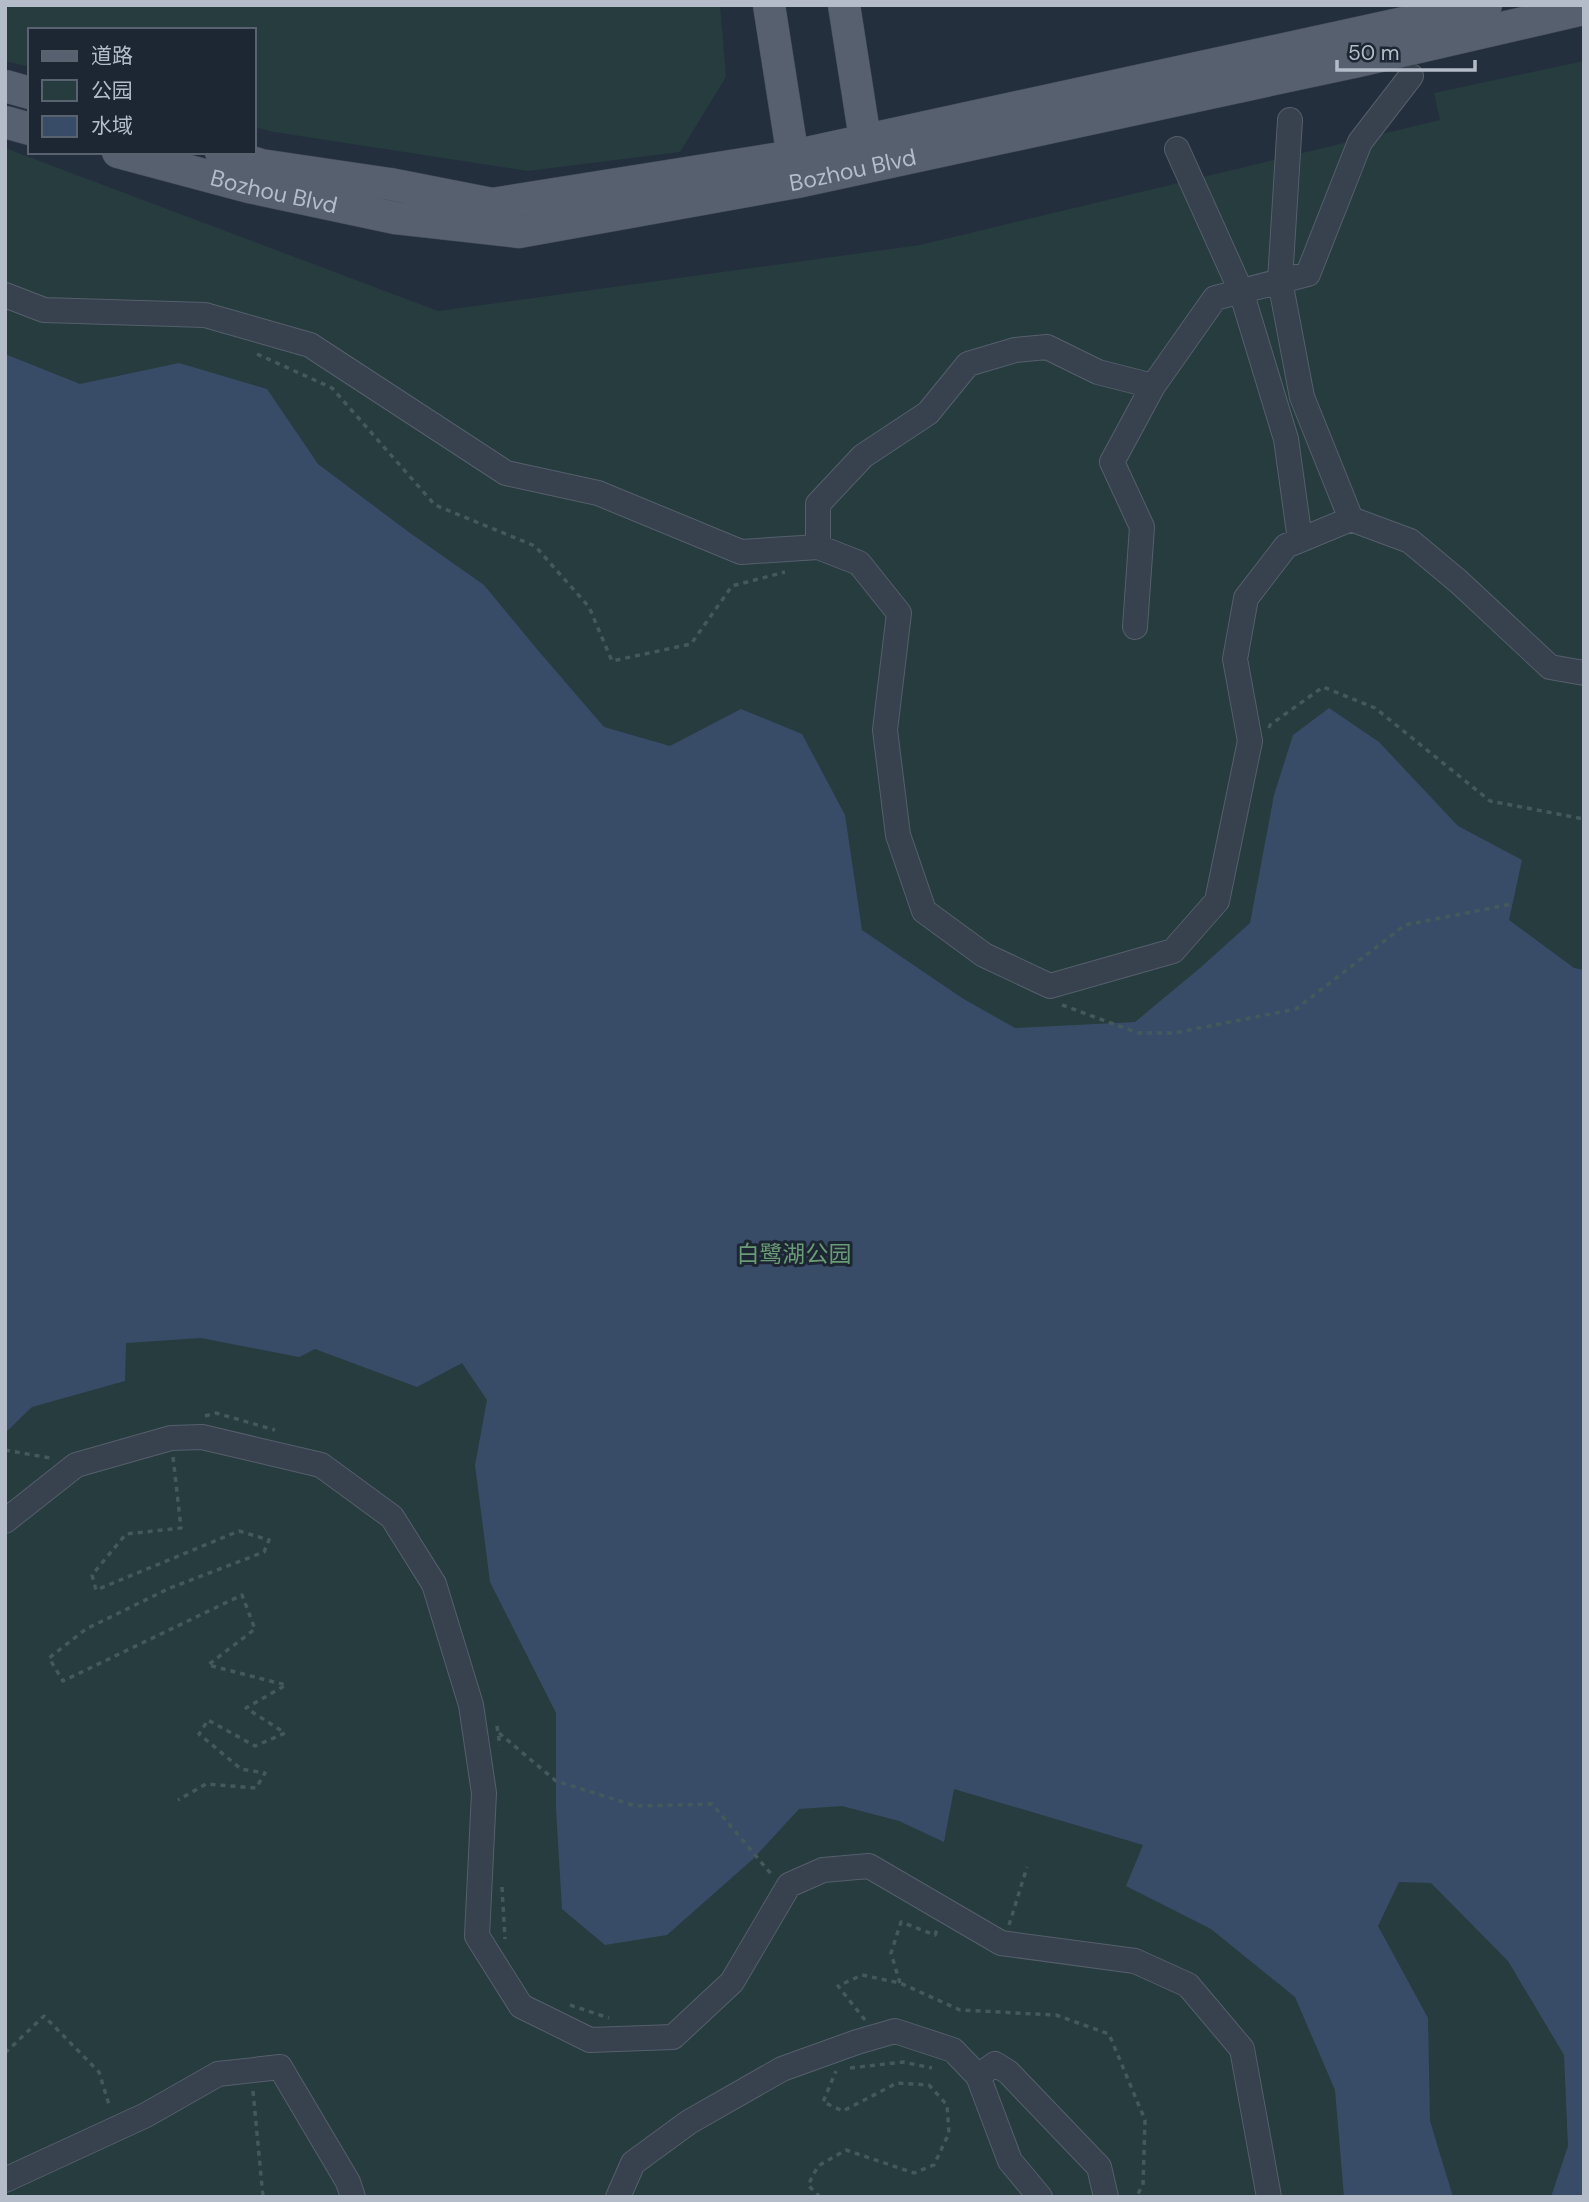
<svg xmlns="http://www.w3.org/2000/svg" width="1589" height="2202" font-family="'DM Sans','Noto Sans SC',sans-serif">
	<rect width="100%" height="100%" fill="#242f3e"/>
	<!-- green -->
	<path fill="#263c3f" d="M 5,5 L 720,5 L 726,77 L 680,152 L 528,171 L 274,132 L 254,127 L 254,30 L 30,30 L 30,67 L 5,61 Z
		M 1584,61 L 1584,2197 L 5,2197 L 5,148 L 438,311 L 920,245 L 1440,120 L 1434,93 Z"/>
	<!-- water -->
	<path fill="#394c67" d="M 5,354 L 80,384 L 179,363 L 267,389 L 318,464 L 410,533 L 484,585 L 536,648 L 604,727 L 670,746 L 741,709 L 802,734 L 845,815 L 862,930 L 962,998 L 1015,1028 L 1135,1022 L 1200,968 L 1250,923 L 1274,795 L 1293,735 L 1329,708 L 1379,742 L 1458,826 L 1522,860 L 1509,920 L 1574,968 L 1584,970 L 1584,2197 L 1551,2197 L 1568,2146 L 1564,2055 L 1508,1961 L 1431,1883 L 1399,1882 L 1378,1926 L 1428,2018 L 1430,2121 L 1453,2197 L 1344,2197 L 1335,2090 L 1295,1997 L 1211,1929 L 1126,1886 L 1143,1845 L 954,1789 L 944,1842 L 899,1821 L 842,1806 L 799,1809 L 753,1859 L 667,1935 L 605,1945 L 562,1909 L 556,1809 L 556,1713 L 490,1582 L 475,1465 L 487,1400 L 462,1363 L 417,1387 L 315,1349 L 299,1357 L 201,1338 L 126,1343 L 125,1381 L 32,1407 L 5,1433 Z"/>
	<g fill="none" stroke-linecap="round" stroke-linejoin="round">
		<defs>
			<path id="minor" d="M 1290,120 L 1280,281 L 1302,397 L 1351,519
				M 1177,149 L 1241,291 L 1286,439 L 1300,540
				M 5,295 L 44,310 L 205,315 L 310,345 L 506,473 L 598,493 L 741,552 L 818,547 L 859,563 L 899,613 L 885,730 L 898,835 L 924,911 L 984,955 L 1050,986 L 1173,951 L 1217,901 L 1250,741 L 1235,659 L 1246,598 L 1286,546 L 1351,519 L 1410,541 L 1459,582 L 1550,667 L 1584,673
				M 1153,386 L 1215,298 L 1308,274 L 1360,142 L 1411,76
				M 818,547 L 818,504 L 863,456 L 928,413 L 968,364 L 1015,350 L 1047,347 L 1098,372 L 1153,386 L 1112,462 L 1142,527 L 1135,627
				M 5,1521 L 76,1465 L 171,1438 L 202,1437 L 321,1465 L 392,1517 L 434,1584 L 471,1705 L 484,1793 L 477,1936 L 521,2006 L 590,2040 L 673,2037 L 732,1982 L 789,1885 L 823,1870 L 869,1866 L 1001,1943 L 1135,1961 L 1188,1985 L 1242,2049 L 1269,2197
				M 978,2076 L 995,2064 L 1008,2072 L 1099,2167 L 1106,2197
				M 5,2180 L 146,2115 L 218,2074 L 280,2067 L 348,2182 L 353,2197
				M 618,2197 L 633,2163 L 689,2122 L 782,2069 L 857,2042 L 895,2031 L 953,2050 L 978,2076 L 1010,2161 L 1040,2197"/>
			<g id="major">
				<path d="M 769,5 L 796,177"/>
				<path d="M 844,5 L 865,139 L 870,157"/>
				<path d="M 5,86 L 30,93"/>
				<path d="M 5,122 L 30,129"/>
				<path id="s1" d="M 118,152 L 249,187 L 395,218 L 519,232 L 797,182 L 1358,61 L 1584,9"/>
				<path d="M 221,152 L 261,165 L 390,184 L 492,204 L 793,156 L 1486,5"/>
			</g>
		</defs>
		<!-- minor casing -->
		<use href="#minor" stroke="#565f6c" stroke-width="26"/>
		<!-- major casing -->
		<use href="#major" stroke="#414a57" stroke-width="33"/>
		<!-- path -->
		<path stroke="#44595c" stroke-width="3.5" stroke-dasharray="5 5" stroke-linecap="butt" d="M 257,354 L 332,388 L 435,505 L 535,546 L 589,607 L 612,661 L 691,644 L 732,586 L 785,572
			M 1269,728 L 1270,725 L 1323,687 L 1375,708 L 1490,801 L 1584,819
			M 1062,1005 L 1138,1033 L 1174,1033 L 1296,1009 L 1405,925 L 1512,904
			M 205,1416 L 216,1413 L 275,1430
			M 5,1450 L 50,1458
			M 173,1457 L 181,1528 L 126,1534 L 92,1575 L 96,1590 L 239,1531 L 269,1540 L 264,1552 L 170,1588 L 86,1629 L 49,1658 L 63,1681 L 242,1595 L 255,1629 L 208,1665 L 286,1685 L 246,1708 L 285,1733 L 255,1746 L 208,1720 L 199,1734 L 241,1769 L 265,1773 L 256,1788 L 206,1784 L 178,1800
			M 497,1726 L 500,1746
			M 499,1733 L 556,1781 L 636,1806 L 712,1804 L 772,1875
			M 502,1887 L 505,1939
			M 1009,1925 L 1027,1867
			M 900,1983 L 891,1953 L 901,1922 L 935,1935 L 937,1930
			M 570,2005 L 609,2018
			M 865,2020 L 838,1986 L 862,1975 L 900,1983 L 960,2010 L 1056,2015 L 1109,2034 L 1145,2120 L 1143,2185 L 1136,2197
			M 5,2053 L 44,2016 L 99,2072 L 110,2108
			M 850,2068 L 903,2062 L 932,2068
			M 253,2091 L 263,2197
			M 820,2197 L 808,2185 L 818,2166 L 846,2150 L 914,2173 L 934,2165 L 949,2133 L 947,2105 L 929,2085 L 897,2083 L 843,2111 L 823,2102 L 836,2071"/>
		<!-- minor -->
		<use href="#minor" stroke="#38414e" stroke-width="24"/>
		<!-- major -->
		<use href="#major" stroke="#56606e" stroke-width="32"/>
	</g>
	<g text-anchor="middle" stroke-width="6" stroke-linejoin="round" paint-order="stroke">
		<!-- street labels -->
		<g font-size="23" fill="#b4bcc9" stroke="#1d2633">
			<text dy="8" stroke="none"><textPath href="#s1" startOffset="749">Bozhou Blvd</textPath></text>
			<text dy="8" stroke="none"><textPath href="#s1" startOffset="161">Bozhou Blvd</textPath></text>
		</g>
		<!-- park labels -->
		<g font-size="23" fill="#6b9a76" stroke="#1d2633">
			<text x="794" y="1262">白鹭湖公园</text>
		</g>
	</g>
	<!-- border -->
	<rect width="1589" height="2202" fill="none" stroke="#b4bcc9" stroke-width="14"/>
	<!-- legend -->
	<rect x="28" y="28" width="228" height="126" fill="#1d2633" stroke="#59626f" stroke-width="2"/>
	<rect x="42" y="51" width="35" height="10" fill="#56606e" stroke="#59626f" stroke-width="2"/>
	<text x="91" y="63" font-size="21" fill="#b4bcc9">道路</text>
	<rect x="42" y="80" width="35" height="21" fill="#263c3f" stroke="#59626f" stroke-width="2"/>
	<text x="91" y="98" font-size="21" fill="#b4bcc9">公园</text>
	<rect x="42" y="116" width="35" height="21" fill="#394c67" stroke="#59626f" stroke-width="2"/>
	<text x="91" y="133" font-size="21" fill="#b4bcc9">水域</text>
	<!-- scale -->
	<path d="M1337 60v10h138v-10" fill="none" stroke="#b4bcc9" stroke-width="3.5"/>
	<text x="1348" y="60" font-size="21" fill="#b4bcc9" stroke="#1d2633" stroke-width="5" paint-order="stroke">50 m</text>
</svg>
